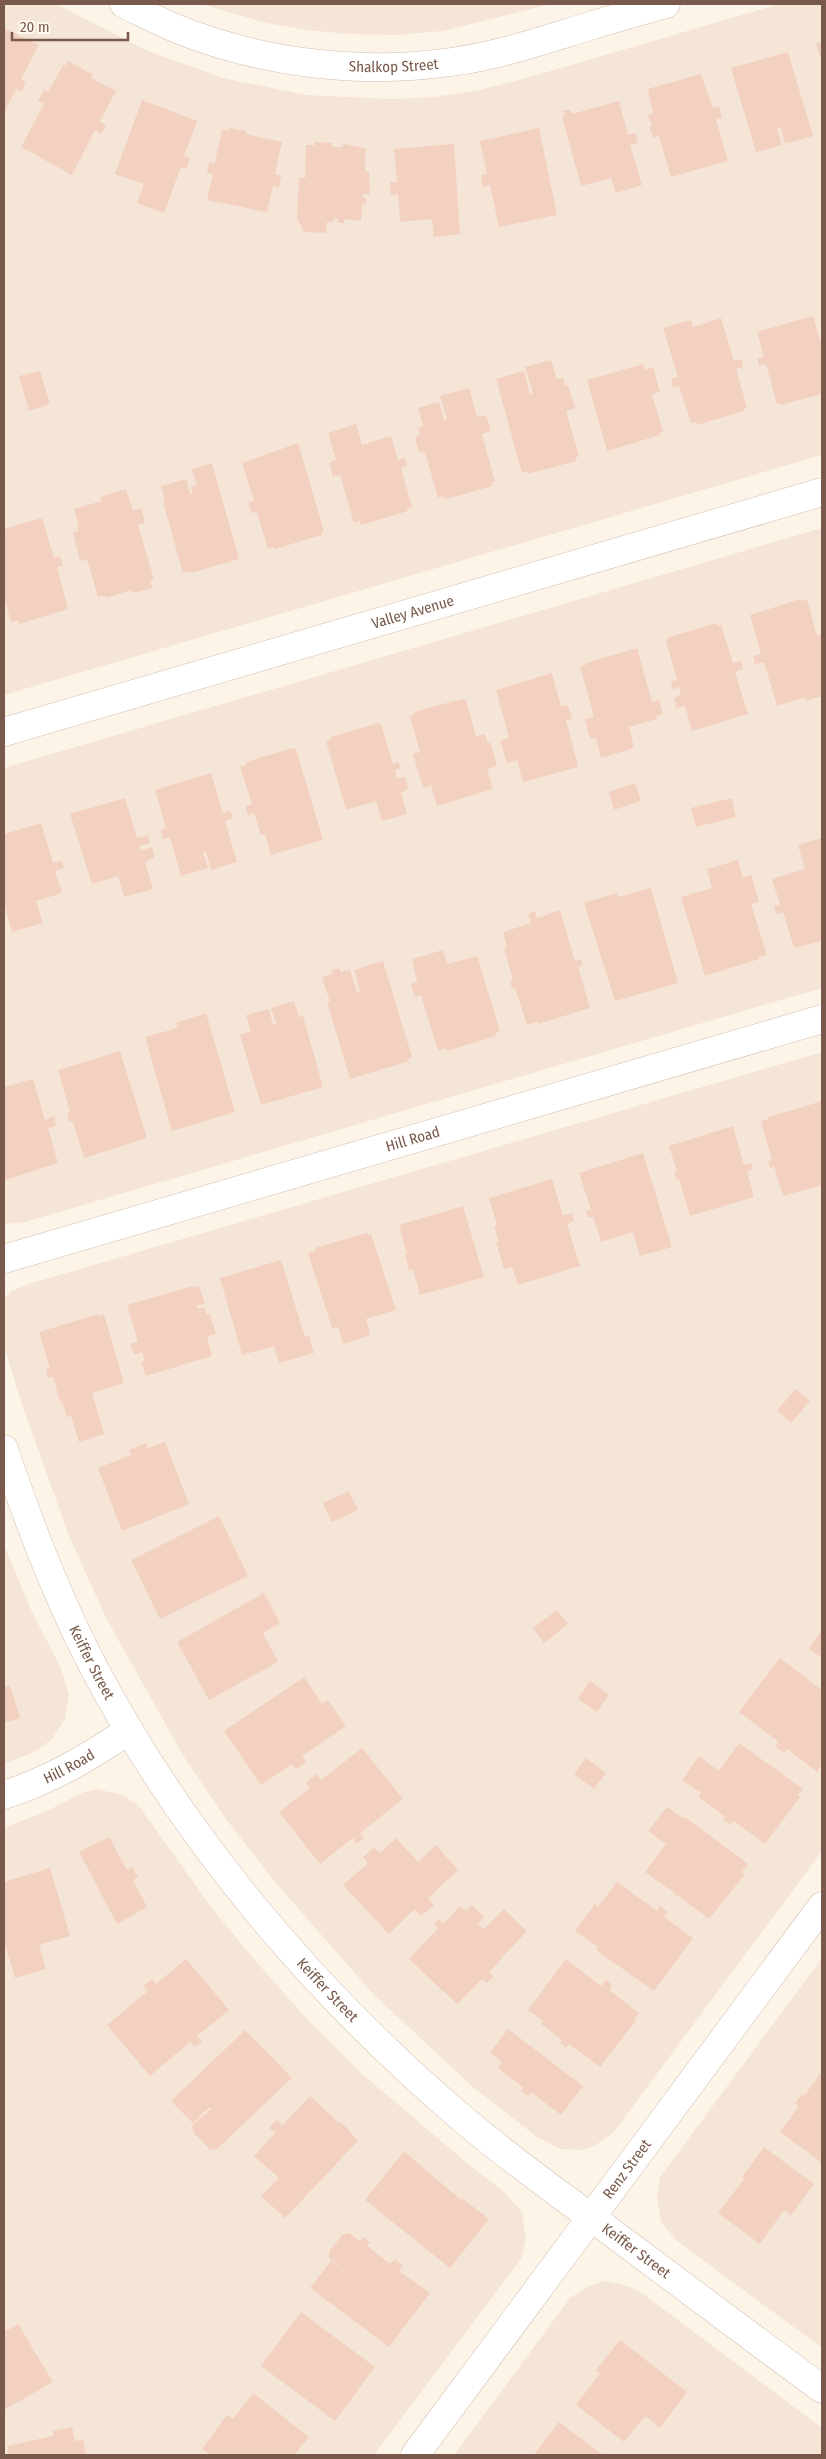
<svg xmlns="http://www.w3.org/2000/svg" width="826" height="2459" font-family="'Fira Sans Condensed',sans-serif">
	<rect width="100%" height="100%" fill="#fdf4e8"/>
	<!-- residential -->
	<path fill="#f5e5d7" d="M 4,4 L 56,4 L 148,51 L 223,78 L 306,95 L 391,99 L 433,97 L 479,90 L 523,79 L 779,4 L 822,4 L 822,455 L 4,695 Z
		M 202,4 L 551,4 L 443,31 L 395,35 L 348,34 L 307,30 L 266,23 Z
		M 822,528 L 822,988 L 25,1222 L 4,1224 L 4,768 Z
		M 822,1052 L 822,1851 L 613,2133 L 593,2147 L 582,2150 L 560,2149 L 537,2137 L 474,2088 L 374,1995 L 274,1881 L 226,1819 L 184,1757 L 106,1618 L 69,1536 L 20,1399 L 4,1345 L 4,1300 L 11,1291 L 32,1283 Z
		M 4,1545 L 32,1612 L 60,1666 L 69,1694 L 65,1719 L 52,1739 L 36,1751 L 4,1764 Z
		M 96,1789 L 123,1795 L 139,1806 L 214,1911 L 260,1966 L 308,2020 L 361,2073 L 461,2158 L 504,2192 L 522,2212 L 526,2240 L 521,2259 L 374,2455 L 4,2455 L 4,1828 L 45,1812 L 84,1792 Z
		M 822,1958 L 822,2348 L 677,2241 L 661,2222 L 657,2198 L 660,2177 Z
		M 605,2281 L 628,2286 L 639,2291 L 822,2428 L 822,2455 L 454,2455 L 570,2298 L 591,2285 Z"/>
	<!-- building -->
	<path fill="#f3d1c0" d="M 4,28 L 39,45 L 21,79 L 26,82 L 21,92 L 16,89 L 4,113 Z
		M 822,42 L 822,63 L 816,43 Z
		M 788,52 L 813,136 L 785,144 L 781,128 L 777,129 L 782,145 L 756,152 L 731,68 Z
		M 68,61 L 93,75 L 91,78 L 116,91 L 100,121 L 106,125 L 101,134 L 95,130 L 72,175 L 21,147 L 44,104 L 38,101 L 44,90 L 48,92 L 64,64 L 66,66 Z
		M 701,74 L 713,108 L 719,106 L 722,118 L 716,119 L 728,161 L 671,177 L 659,136 L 653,138 L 649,126 L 652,126 L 648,115 L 653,114 L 648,89 Z
		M 142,100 L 197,121 L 184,156 L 190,158 L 186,169 L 181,167 L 164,213 L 137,203 L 144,184 L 115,174 Z
		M 619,101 L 628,135 L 635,133 L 638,143 L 630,145 L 642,185 L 616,193 L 611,178 L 581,186 L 562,117 L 565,116 L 563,111 L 570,109 L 572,114 Z
		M 229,128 L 246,131 L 246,134 L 282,142 L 275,174 L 281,176 L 279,187 L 273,186 L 267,212 L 207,200 L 213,174 L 207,173 L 209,162 L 215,163 L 222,130 L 229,131 Z
		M 539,128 L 557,215 L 499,227 L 490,185 L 483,187 L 481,175 L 487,174 L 480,141 Z
		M 314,142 L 332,143 L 332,147 L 343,147 L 343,144 L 366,148 L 365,171 L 369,171 L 370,195 L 363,194 L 363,198 L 366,198 L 366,203 L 362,204 L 361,221 L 344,219 L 344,223 L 338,223 L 338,219 L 333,219 L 333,222 L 327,222 L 326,233 L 304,232 L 297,218 L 299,178 L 305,178 L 306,145 L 315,145 Z
		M 454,144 L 460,234 L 434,237 L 432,219 L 400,222 L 398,194 L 391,195 L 390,182 L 397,182 L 394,149 Z
		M 813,316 L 820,341 L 822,340 L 822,394 L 781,405 L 780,403 L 777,404 L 766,364 L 759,366 L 757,358 L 764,357 L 757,332 Z
		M 721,318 L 734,361 L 741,359 L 743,367 L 736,369 L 747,407 L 743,409 L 744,411 L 697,425 L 696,422 L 691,423 L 679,386 L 673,387 L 671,379 L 678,377 L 663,328 L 691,320 L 693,327 Z
		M 551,360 L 557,379 L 563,378 L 565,386 L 568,385 L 575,408 L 566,411 L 579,456 L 575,458 L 576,461 L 528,474 L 527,471 L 522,473 L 496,379 L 524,371 L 530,395 L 533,393 L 525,367 Z
		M 643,364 L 645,370 L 653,367 L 660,392 L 652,394 L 663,432 L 660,432 L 660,435 L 607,451 L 587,380 Z
		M 40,371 L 50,404 L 29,411 L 19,376 Z
		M 469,388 L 477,417 L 486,415 L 491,431 L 482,434 L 495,482 L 491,483 L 492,486 L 458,496 L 444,499 L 444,496 L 438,498 L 425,452 L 419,453 L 415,437 L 420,436 L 418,428 L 423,426 L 418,408 L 439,402 L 444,420 L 447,419 L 440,396 Z
		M 356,424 L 362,445 L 391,436 L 398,460 L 405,458 L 407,466 L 401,468 L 412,507 L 407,508 L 408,511 L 361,525 L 360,521 L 354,523 L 340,475 L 333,477 L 329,463 L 336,460 L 328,433 Z
		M 298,443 L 324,531 L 322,532 L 322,535 L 275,549 L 274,547 L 268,549 L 257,512 L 252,513 L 248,503 L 254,501 L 242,463 Z
		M 212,463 L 239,559 L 191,573 L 191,571 L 183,573 L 163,502 L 165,501 L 161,486 L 186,479 L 190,494 L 193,493 L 191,487 L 197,485 L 192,469 Z
		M 126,489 L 133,511 L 141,508 L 145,523 L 138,525 L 154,579 L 150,580 L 152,588 L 133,593 L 131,590 L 106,598 L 106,596 L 98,597 L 87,559 L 80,561 L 73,532 L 78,531 L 77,527 L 79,526 L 74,509 L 102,501 L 100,497 Z
		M 42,518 L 54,558 L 60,556 L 63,566 L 57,567 L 68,609 L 19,624 L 18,620 L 11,622 L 4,597 L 4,529 Z
		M 800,599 L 801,601 L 807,599 L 817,636 L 822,634 L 822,696 L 806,701 L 805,697 L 777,706 L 764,662 L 755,664 L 753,656 L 761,654 L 750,615 Z
		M 717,623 L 718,626 L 721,625 L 733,663 L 741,661 L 743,669 L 735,672 L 748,714 L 692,731 L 685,706 L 676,708 L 674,698 L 681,695 L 679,687 L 673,690 L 671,681 L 677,680 L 666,641 L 669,637 Z
		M 637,648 L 652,702 L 659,700 L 663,714 L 656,716 L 657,719 L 629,727 L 634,748 L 601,758 L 596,738 L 590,739 L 585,719 L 594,717 L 580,666 L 586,665 L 586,663 Z
		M 552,673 L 561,707 L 568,705 L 572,719 L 566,720 L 578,767 L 523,782 L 517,760 L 507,763 L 500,740 L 509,738 L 496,690 Z
		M 462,699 L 466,700 L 476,736 L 485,734 L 488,743 L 490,742 L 497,766 L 487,769 L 493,789 L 437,806 L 431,785 L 423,788 L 413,754 L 420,752 L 410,716 L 415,714 L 414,712 Z
		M 378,723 L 381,724 L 393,764 L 398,762 L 401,768 L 395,770 L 397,779 L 405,776 L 408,789 L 401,792 L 407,814 L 382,821 L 376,801 L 346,810 L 326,741 L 331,739 L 331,737 Z
		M 293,748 L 296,749 L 323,840 L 271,855 L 265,834 L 261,835 L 254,813 L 248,815 L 245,806 L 252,804 L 240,766 L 247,765 L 246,762 Z
		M 211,773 L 223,813 L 230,810 L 233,818 L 225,821 L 237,862 L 211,870 L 206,851 L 203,852 L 208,868 L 181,876 L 170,837 L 163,839 L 161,830 L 166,828 L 155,790 Z
		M 635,783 L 641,801 L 614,810 L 609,792 Z
		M 125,798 L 137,838 L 148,835 L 150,843 L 140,846 L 141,851 L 152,847 L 155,858 L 145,862 L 153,889 L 124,897 L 118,876 L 92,884 L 70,814 Z
		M 732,798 L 736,817 L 696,827 L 691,808 Z
		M 41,823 L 53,863 L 62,861 L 64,868 L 55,871 L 62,893 L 36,901 L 43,923 L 12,932 L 4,903 L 4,834 Z
		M 822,838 L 822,941 L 794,948 L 783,912 L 776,914 L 774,906 L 780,905 L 772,879 L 805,869 L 798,845 Z
		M 738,860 L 743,878 L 751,875 L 759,902 L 751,904 L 767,955 L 758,957 L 759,959 L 705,976 L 681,897 L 712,888 L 707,869 Z
		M 651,888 L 678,983 L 615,1001 L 584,903 L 617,893 L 619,897 Z
		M 560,910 L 575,961 L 581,959 L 583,966 L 578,967 L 590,1008 L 538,1024 L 537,1022 L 527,1025 L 515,988 L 512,989 L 510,980 L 513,979 L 504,948 L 507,948 L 503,932 L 531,923 L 528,914 L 535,911 L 537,918 Z
		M 443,950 L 447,964 L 477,956 L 500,1031 L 495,1033 L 496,1036 L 447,1051 L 446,1048 L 438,1051 L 421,995 L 415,997 L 411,984 L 417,982 L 412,959 Z
		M 383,961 L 412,1057 L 408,1059 L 409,1061 L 350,1079 L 327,1002 L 330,1002 L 322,977 L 333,974 L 331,971 L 339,968 L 341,972 L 350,969 L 357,992 L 360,991 L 354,970 Z
		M 294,1001 L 299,1017 L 303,1016 L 323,1087 L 261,1105 L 240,1035 L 251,1031 L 246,1015 L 269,1009 L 273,1025 L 276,1024 L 271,1008 Z
		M 206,1013 L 235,1112 L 172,1131 L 145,1037 L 178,1028 L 176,1023 Z
		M 120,1051 L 147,1138 L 84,1158 L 73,1122 L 69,1122 L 67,1113 L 70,1112 L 58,1070 Z
		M 33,1079 L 45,1120 L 54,1116 L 56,1126 L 48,1128 L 58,1163 L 5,1180 L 4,1087 Z
		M 822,1101 L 822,1185 L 783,1196 L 774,1166 L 770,1168 L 768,1161 L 772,1160 L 761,1121 L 769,1119 L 769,1117 Z
		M 733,1126 L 744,1165 L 751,1163 L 753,1169 L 747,1171 L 754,1197 L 690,1216 L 679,1179 L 676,1180 L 674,1173 L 677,1172 L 669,1146 Z
		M 643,1153 L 672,1247 L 640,1256 L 633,1232 L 601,1242 L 593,1216 L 588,1218 L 586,1211 L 591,1210 L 579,1173 Z
		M 552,1179 L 563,1216 L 572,1213 L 574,1221 L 567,1224 L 580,1266 L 518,1285 L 512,1267 L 504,1269 L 496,1242 L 499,1242 L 494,1227 L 497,1225 L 489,1198 Z
		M 463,1206 L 484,1277 L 420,1295 L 413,1269 L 409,1270 L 405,1254 L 407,1254 L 399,1225 Z
		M 367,1233 L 368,1235 L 371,1234 L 396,1310 L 366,1319 L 370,1335 L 343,1344 L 338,1327 L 332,1328 L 308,1253 L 316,1251 L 315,1248 Z
		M 281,1260 L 305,1337 L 309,1336 L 314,1353 L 279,1363 L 274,1346 L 242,1355 L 220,1278 Z
		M 193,1286 L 193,1288 L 199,1286 L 205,1304 L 197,1305 L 198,1309 L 204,1307 L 206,1315 L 210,1314 L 216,1334 L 207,1336 L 212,1356 L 146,1376 L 141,1362 L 145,1361 L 142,1352 L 134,1355 L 130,1344 L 138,1342 L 127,1305 Z
		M 99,1314 L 99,1316 L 104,1314 L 124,1383 L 92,1393 L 104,1434 L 79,1442 L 71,1416 L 67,1417 L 62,1401 L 60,1402 L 53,1377 L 48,1378 L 46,1369 L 50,1368 L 39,1332 Z
		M 796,1389 L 810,1401 L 791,1423 L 777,1410 Z
		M 165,1442 L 189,1504 L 122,1531 L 98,1468 L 131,1455 L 129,1450 L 146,1443 L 148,1448 Z
		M 349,1491 L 358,1510 L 332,1522 L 323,1503 Z
		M 219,1516 L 248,1576 L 160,1619 L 131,1560 Z
		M 264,1593 L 280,1623 L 263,1633 L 278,1662 L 209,1700 L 177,1642 Z
		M 557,1610 L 568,1624 L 544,1643 L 533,1628 Z
		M 822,1630 L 822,1658 L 809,1649 Z
		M 780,1658 L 822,1690 L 822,1764 L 817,1772 L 787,1749 L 784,1753 L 775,1746 L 779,1742 L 739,1712 Z
		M 304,1677 L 322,1704 L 328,1700 L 346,1726 L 302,1756 L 307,1762 L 296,1769 L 292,1764 L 261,1785 L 224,1731 Z
		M 590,1681 L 609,1695 L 597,1712 L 578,1699 Z
		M 10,1685 L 20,1718 L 4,1723 L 4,1687 Z
		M 739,1743 L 803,1789 L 798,1795 L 800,1797 L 765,1844 L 734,1821 L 731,1825 L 723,1820 L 725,1817 L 699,1797 L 701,1793 L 682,1780 L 699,1756 L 719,1771 Z
		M 362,1748 L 403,1799 L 360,1833 L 364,1838 L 357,1844 L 353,1838 L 320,1864 L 279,1812 L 310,1788 L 306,1783 L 316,1774 L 321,1780 Z
		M 586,1758 L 606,1773 L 594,1789 L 574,1774 Z
		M 667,1807 L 684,1819 L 685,1817 L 748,1864 L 742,1872 L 745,1874 L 709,1919 L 677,1895 L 676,1897 L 673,1892 L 645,1872 L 666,1844 L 648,1831 Z
		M 109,1837 L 127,1870 L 132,1867 L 138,1877 L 133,1880 L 147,1907 L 117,1924 L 79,1852 Z
		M 396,1838 L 418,1862 L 436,1845 L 458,1870 L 428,1898 L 434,1905 L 421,1916 L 415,1909 L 389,1934 L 343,1885 L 368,1863 L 363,1857 L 374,1847 L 380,1853 Z
		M 50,1868 L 70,1936 L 39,1945 L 46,1969 L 15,1978 L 4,1941 L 4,1882 Z
		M 617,1882 L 657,1911 L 660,1906 L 668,1912 L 664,1917 L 693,1938 L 654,1991 L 596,1950 L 598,1947 L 575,1931 L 595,1904 L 598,1907 Z
		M 472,1905 L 484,1917 L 478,1924 L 484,1929 L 504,1909 L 527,1931 L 489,1972 L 494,1976 L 487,1983 L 482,1979 L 457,2004 L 409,1959 L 438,1928 L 434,1924 L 439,1919 L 443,1924 L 460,1906 L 466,1911 Z
		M 186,1959 L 229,2010 L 197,2036 L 202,2042 L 195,2047 L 190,2042 L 150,2076 L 107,2025 L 148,1991 L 143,1986 L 152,1979 L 156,1984 Z
		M 566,1959 L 601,1986 L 606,1980 L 612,1985 L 609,1990 L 639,2013 L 634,2019 L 636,2020 L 600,2067 L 569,2044 L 566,2048 L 560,2043 L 562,2040 L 541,2024 L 543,2021 L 528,2010 Z
		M 508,2029 L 583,2086 L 561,2115 L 531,2092 L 528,2096 L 521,2091 L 524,2088 L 498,2068 L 502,2062 L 490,2053 Z
		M 245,2030 L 292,2078 L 217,2149 L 210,2150 L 194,2133 L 192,2126 L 211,2109 L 209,2107 L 193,2123 L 171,2101 Z
		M 822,2071 L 822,2161 L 821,2162 L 780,2132 L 799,2106 L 795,2103 L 802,2094 L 804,2096 Z
		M 310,2096 L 339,2123 L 341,2122 L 358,2141 L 285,2218 L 261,2196 L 279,2178 L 254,2156 L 275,2133 L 269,2128 L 277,2120 L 282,2125 Z
		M 764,2147 L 814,2184 L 791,2215 L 784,2210 L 760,2244 L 718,2213 L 744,2179 L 742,2177 Z
		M 404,2151 L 461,2200 L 462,2198 L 489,2219 L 450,2268 L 365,2200 Z
		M 349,2233 L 360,2241 L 363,2237 L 370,2242 L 367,2246 L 390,2264 L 395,2259 L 403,2266 L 399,2271 L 430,2293 L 389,2347 L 310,2288 L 331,2261 L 346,2272 L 329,2258 L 329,2252 L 342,2235 Z
		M 301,2312 L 375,2367 L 335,2421 L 261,2366 Z
		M 18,2324 L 53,2382 L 4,2410 L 4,2332 Z
		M 620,2340 L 687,2392 L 660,2428 L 645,2416 L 624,2442 L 576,2405 L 600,2373 L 596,2370 Z
		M 253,2393 L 309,2437 L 294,2455 L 211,2455 L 202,2449 L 227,2415 L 233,2419 Z
		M 559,2422 L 603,2455 L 539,2455 L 535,2453 Z
		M 72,2427 L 75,2441 L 83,2440 L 86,2455 L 4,2455 L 9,2453 L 7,2446 L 53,2436 L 53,2431 Z"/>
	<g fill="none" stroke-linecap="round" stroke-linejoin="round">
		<defs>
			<g id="street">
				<path id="s1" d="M 124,4 C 141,12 158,21 175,28 C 260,63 360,75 451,62 C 498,56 544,40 590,26 C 615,18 641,11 666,4"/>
				<path id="s2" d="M 4,1259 L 822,1019"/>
				<path id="s3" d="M 4,1449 C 29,1524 57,1597 94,1668 C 185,1841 316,1994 464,2120 C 510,2159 559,2194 607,2229 C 678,2282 750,2336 822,2389"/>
				<path id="s4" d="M 4,1795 C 49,1781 90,1757 129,1730"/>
				<path id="s5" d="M 415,2455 L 822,1906"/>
			</g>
			<g id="secondary">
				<path id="s6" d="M 4,732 L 822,492"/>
			</g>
		</defs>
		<!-- street casing -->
		<use href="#street" stroke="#d2bdb0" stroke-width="29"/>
		<!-- secondary casing -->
		<use href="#secondary" stroke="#d5bdad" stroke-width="29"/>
		<!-- street -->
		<use href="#street" stroke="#fff" stroke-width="28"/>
		<!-- secondary -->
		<use href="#secondary" stroke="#fff" stroke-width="28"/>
	</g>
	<g text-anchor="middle" stroke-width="4.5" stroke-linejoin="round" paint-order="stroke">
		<!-- street labels -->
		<g font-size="15" fill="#78594b" stroke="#fff8ef">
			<text dy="5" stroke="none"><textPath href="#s1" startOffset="280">Shalkop Street</textPath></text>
			<text dy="5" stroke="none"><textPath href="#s6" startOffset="426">Valley Avenue</textPath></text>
			<text dy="5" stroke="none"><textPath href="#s2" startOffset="426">Hill Road</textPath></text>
			<text dy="5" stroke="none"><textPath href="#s3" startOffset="231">Keiffer Street</textPath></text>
			<text dy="5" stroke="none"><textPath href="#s4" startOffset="71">Hill Road</textPath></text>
			<text dy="5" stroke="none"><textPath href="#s3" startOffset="636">Keiffer Street</textPath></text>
			<text dy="5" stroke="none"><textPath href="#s5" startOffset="356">Renz Street</textPath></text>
			<text dy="5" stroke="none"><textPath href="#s3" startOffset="1041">Keiffer Street</textPath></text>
		</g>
	</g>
	<!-- border -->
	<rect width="826" height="2459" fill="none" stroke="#78594b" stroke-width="10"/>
	<!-- scale -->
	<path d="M12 32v8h116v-8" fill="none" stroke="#78594b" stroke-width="2.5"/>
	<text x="20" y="32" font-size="15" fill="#78594b" stroke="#fff8ef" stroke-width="4" paint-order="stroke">20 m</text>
</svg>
